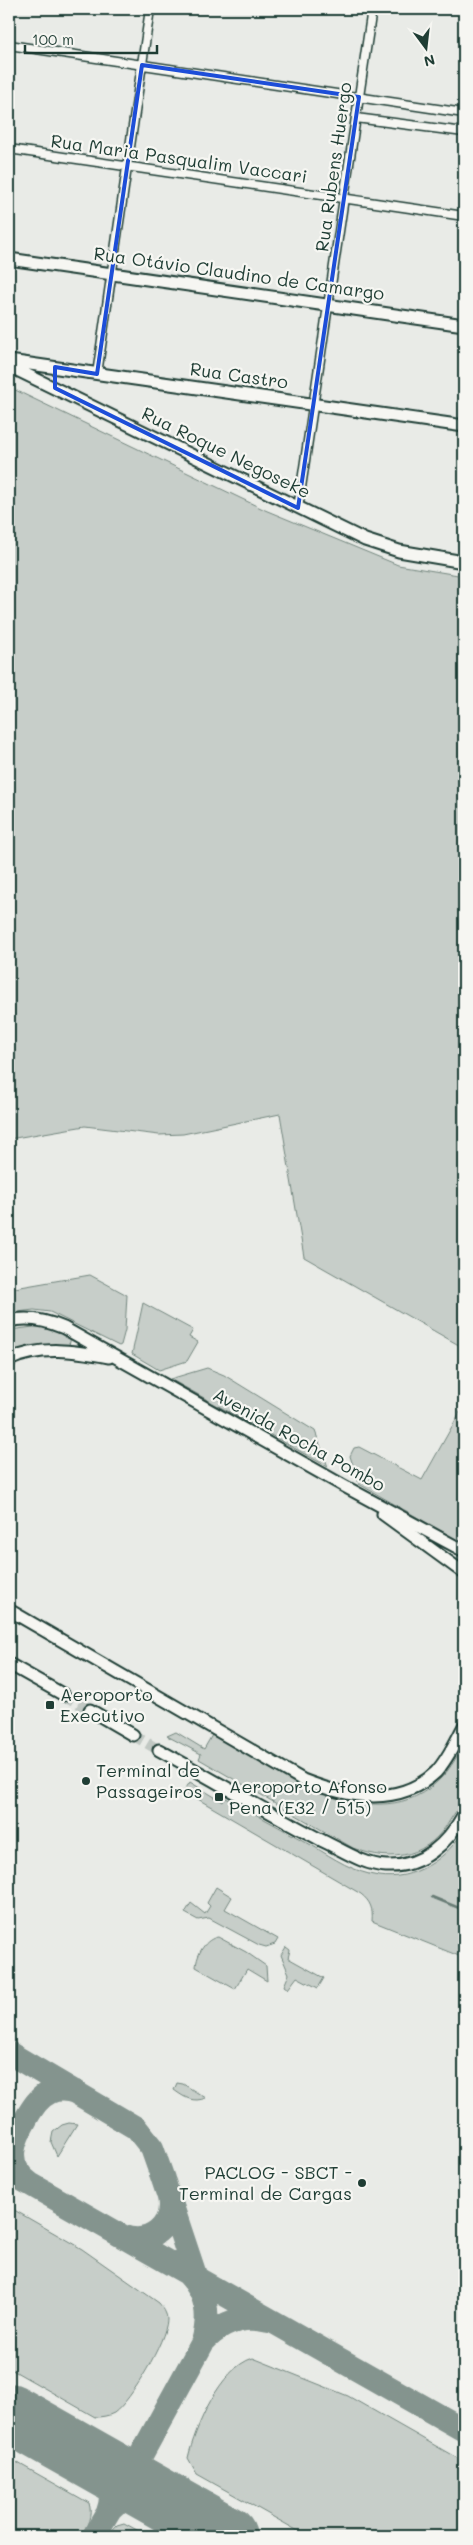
<svg xmlns="http://www.w3.org/2000/svg" width="473" height="2545" font-family="Mali,sans-serif">
	<rect width="100%" height="100%" fill="#e9ebe7"/>
	<filter id="ink" filterUnits="userSpaceOnUse"><feTurbulence type="fractalNoise" baseFrequency=".02" numOctaves="2"/><feDisplacementMap in="SourceGraphic" scale="10" xChannelSelector="R" yChannelSelector="G"/><feConvolveMatrix kernelMatrix="1 2 1 2 8 2 1 2 1" color-interpolation-filters="sRGB"/></filter>
	<g filter="url(#ink)">
		<!-- green -->
		<path fill="#c7cec9" stroke="#73867e" d="M 9,387 L 265,510 L 398,565 L 464,576 L 464,1348 L 304,1257 L 280,1114 L 183,1134 L 159,1135 L 85,1126 L 9,1139 Z
			M 90,1275 L 127,1295 L 125,1330 L 121,1345 L 119,1346 L 50,1312 L 34,1310 L 9,1313 L 9,1289 Z
			M 143,1303 L 193,1330 L 189,1337 L 198,1342 L 187,1361 L 159,1370 L 132,1354 Z
			M 42,1326 L 71,1337 L 69,1346 L 9,1356 L 9,1330 Z
			M 207,1368 L 224,1375 L 315,1431 L 328,1467 L 170,1379 Z
			M 464,1405 L 464,1544 L 359,1484 L 350,1456 L 354,1448 L 359,1447 L 422,1480 Z
			M 176,1732 L 204,1749 L 212,1735 C 273,1768 378,1844 441,1778 C 451,1768 458,1755 464,1743 C 464,1757 468,1784 464,1797 C 462,1804 456,1811 452,1817 C 429,1857 395,1864 353,1848 L 199,1759 L 201,1754 L 167,1736 Z
			M 190,1782 L 223,1802 L 226,1798 C 255,1814 284,1830 313,1846 C 333,1858 355,1873 379,1876 C 413,1881 448,1859 464,1829 L 464,1958 L 372,1921 C 373,1909 371,1902 361,1894 L 184,1791 Z
			M 216,1887 L 232,1897 L 225,1909 L 278,1939 L 275,1944 L 266,1947 L 259,1945 L 209,1918 L 198,1920 L 185,1913 L 191,1903 L 205,1914 L 210,1906 L 207,1903 Z
			M 218,1937 L 246,1952 L 266,1966 L 267,1981 L 247,1969 L 235,1989 L 196,1967 C 197,1954 205,1939 218,1937 Z
			M 286,1947 L 290,1950 L 288,1958 L 324,1978 L 318,1988 L 297,1977 L 288,1989 L 284,1986 L 289,1974 L 281,1955 Z
			M 177,2083 L 183,2084 L 206,2098 C 193,2103 185,2098 174,2090 Z
			M 69,2123 L 77,2124 L 57,2156 L 51,2142 L 53,2132 L 62,2125 Z
			M 9,2207 L 82,2249 L 159,2303 C 163,2308 167,2313 167,2320 C 166,2341 131,2401 114,2413 C 108,2416 102,2417 95,2417 L 9,2368 Z
			M 253,2358 L 348,2396 L 464,2462 L 464,2536 L 307,2536 L 197,2474 L 188,2458 C 195,2428 220,2368 253,2358 Z
			M 9,2458 L 89,2503 C 93,2517 87,2525 81,2536 L 9,2536 Z
			M 124,2523 L 148,2536 L 107,2536 L 117,2525 Z"/>
		<g fill="none" stroke-linecap="round" stroke-linejoin="round">
			<!-- stream -->
			<path stroke="#687c75" stroke-width="2.5" d="M 432,1897 L 464,1910"/>
			<!-- taxiway -->
			<path stroke="#84948e" stroke-width="24" d="M 9,2053 L 136,2128 L 152,2148 L 163,2179
				M 9,2172 L 464,2430
				M 28,2182 C 3,2163 14,2140 27,2117 C 33,2107 39,2097 50,2092 C 59,2088 67,2089 76,2092
				M 164,2182 L 196,2278
				M 122,2236 C 149,2247 175,2226 169,2197
				M 189,2275 C 208,2295 210,2317 203,2342
				M 95,2462 C 109,2477 115,2493 108,2512
				M 110,2509 C 123,2495 140,2493 158,2497
				M 94,2536 L 128,2479 L 203,2342 C 221,2323 242,2314 268,2321"/>
			<!-- runway -->
			<path stroke="#84948e" stroke-width="60" d="M 9,2413 L 227,2536"/>
			<!-- secondary-tunnel -->
			<path stroke="#c1c8c3" stroke-width="11" stroke-dasharray="11 5.5" stroke-linecap="butt" d="M 64,1695 L 90,1710
				M 133,1735 L 159,1750"/>
			<defs>
				<path id="street" d="M 9,45 L 464,113
					M 356,118 L 464,132
					M 9,149 L 464,216
					M 97,374 L 150,9
					M 298,508 L 372,9"/>
				<path id="secondary" d="M 9,259 L 464,325
					M 9,361 L 464,426
					M 9,366 L 365,540 L 399,551 L 464,562
					M 9,1321 C 28,1316 46,1320 64,1328 L 344,1486 L 464,1551
					M 9,1360 C 41,1345 75,1351 109,1357
					M 383,1514 L 464,1573
					M 9,1610 L 303,1780 C 346,1797 398,1808 436,1772 C 448,1759 456,1741 464,1726
					M 9,1664 L 64,1695
					M 90,1710 L 133,1735
					M 159,1750 C 214,1780 267,1812 323,1841 C 342,1850 364,1865 386,1866 C 422,1868 448,1843 464,1814"/>
			</defs>
			<!-- street casing -->
			<use href="#street" stroke="#1f3d34" stroke-width="11"/>
			<!-- secondary casing -->
			<use href="#secondary" stroke="#1f3d34" stroke-width="15"/>
			<!-- street -->
			<use href="#street" stroke="#f6f6f2" stroke-width="8"/>
			<!-- secondary -->
			<use href="#secondary" stroke="#f6f6f2" stroke-width="11"/>
		</g>
	</g>
	<!-- marked area -->
	<path fill="none" stroke="#1d4ed8" stroke-width="4" stroke-linejoin="round" d="M 142,65 L 359,97 L 298,508 L 55,388 L 55,367 L 97,374 Z"/>
	<!-- markers -->
	<g fill="#1f3d34" stroke="#f6f6f2" stroke-width="2">
		<rect x="45" y="1700" width="10" height="10" rx="2.5"/>
		<circle cx="86" cy="1781" r="5"/>
		<rect x="214" y="1792" width="10" height="10" rx="2.5"/>
		<circle cx="362" cy="2183" r="5"/>
	</g>
	<g text-anchor="middle" stroke-width="4.5" stroke-linejoin="round" paint-order="stroke">
		<!-- street labels -->
		<g font-size="18" fill="#1f3d34" stroke="#f6f6f2">
			<text transform="translate(179 159) rotate(8)" y="6">Rua Maria Pasqualim Vaccari</text>
			<text transform="translate(334 167) rotate(-82)" y="6">Rua Rubens Huergo</text>
			<text transform="translate(239 274) rotate(8)" y="6">Rua Otávio Claudino de Camargo</text>
			<text transform="translate(239 376) rotate(8)" y="6">Rua Castro</text>
			<text transform="translate(226 453) rotate(26)" y="6">Rua Roque Negoseke</text>
			<text transform="translate(299 1440) rotate(29)" y="6">Avenida Rocha Pombo</text>
		</g>
		<!-- poi labels -->
		<g font-size="18" fill="#1f3d34" stroke="#f6f6f2" text-anchor="start">
			<text x="60" y="1701">Aeroporto<tspan x="60" dy="21">Executivo</tspan></text>
			<text x="96" y="1777">Terminal de<tspan x="96" dy="21">Passageiros</tspan></text>
			<text x="229" y="1793">Aeroporto Afonso<tspan x="229" dy="21">Pena (E32 / 515)</tspan></text>
			<text x="352" y="2179" text-anchor="end">PACLOG - SBCT -<tspan x="352" dy="21">Terminal de Cargas</tspan></text>
		</g>
	</g>
	<!-- margin -->
	<rect width="473" height="2545" fill="none" stroke="#f6f6f2" stroke-width="30"/>
	<rect x="15" y="15" width="443" height="2515" fill="none" stroke="#1f3d34" stroke-width="2" filter="url(#ink)"/>
	<!-- north arrow -->
	<g transform="translate(426 48) rotate(165)" stroke="#f6f6f2" stroke-width="4" paint-order="stroke">
	<path d="M0-4L9 19L0 12L-9 19Z" fill="#1f3d34"/>
	<text y="-8" font-size="14" font-weight="bold" text-anchor="middle" fill="#1f3d34">N</text>
	</g>
	<!-- scale -->
	<path d="M25 45v8h132v-8" fill="none" stroke="#1f3d34" stroke-width="2.5"/>
	<text x="32" y="45" font-size="15" fill="#1f3d34" stroke="#f6f6f2" stroke-width="4" paint-order="stroke">100 m</text>
</svg>
